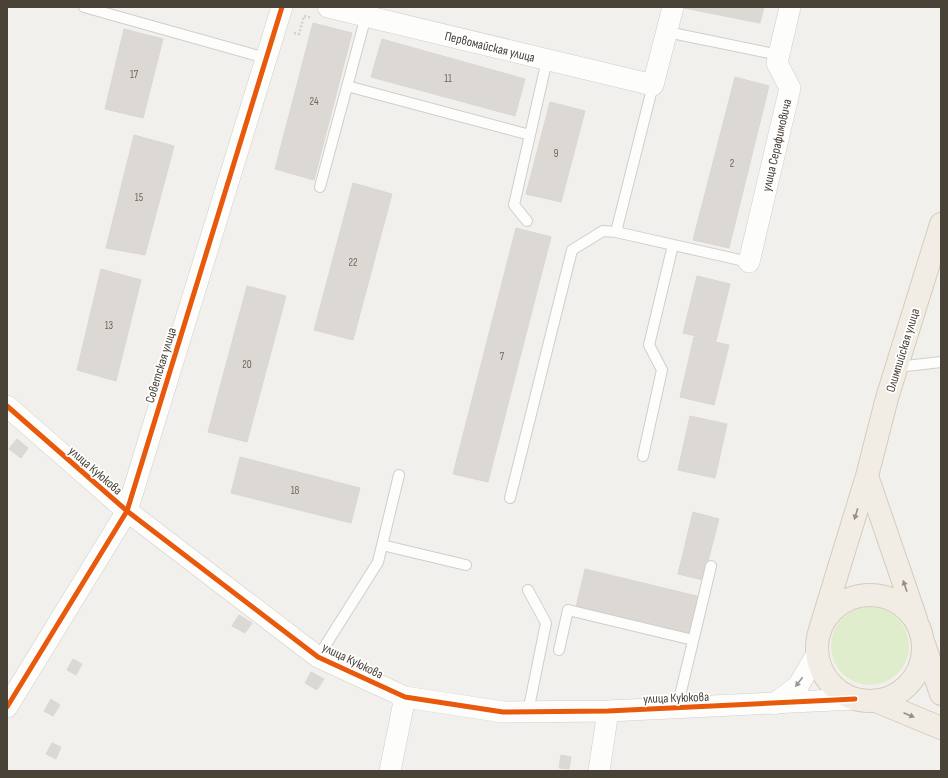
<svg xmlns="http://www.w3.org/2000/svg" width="948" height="778" font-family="'Sofia Sans Condensed',sans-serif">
	<rect width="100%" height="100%" fill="#f2f0ed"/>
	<!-- green -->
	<path fill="#e0edcd" d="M831 646a39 39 0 1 1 78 0a39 39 0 1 1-78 0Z"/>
	<!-- building -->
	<path fill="#dcd9d5" stroke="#dbd7d2" d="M 685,7 L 764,7 L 760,23 L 684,8 Z
		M 313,23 L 352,33 L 314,180 L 275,169 Z
		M 124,29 L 163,39 L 143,118 L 105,109 Z
		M 382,39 L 525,79 L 515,116 L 371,77 Z
		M 735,77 L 769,86 L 729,248 L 693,240 Z
		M 550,102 L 585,111 L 561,202 L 526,194 Z
		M 134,135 L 174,146 L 145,255 L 106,248 Z
		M 353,183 L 392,194 L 353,340 L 314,330 Z
		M 516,228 L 551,237 L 488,482 L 453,474 Z
		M 101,269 L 141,280 L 116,381 L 77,370 Z
		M 697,276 L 730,284 L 716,341 L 683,333 Z
		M 247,286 L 286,296 L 247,442 L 208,432 Z
		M 694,337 L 729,345 L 714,405 L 680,397 Z
		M 690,416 L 727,424 L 715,478 L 678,470 Z
		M 17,439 L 28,448 L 21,458 L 9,449 Z
		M 240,457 L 360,488 L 351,523 L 231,493 Z
		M 693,512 L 719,519 L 703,580 L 678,574 Z
		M 585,569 L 701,597 L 692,635 L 576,607 Z
		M 239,615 L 252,623 L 245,633 L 232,626 Z
		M 73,659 L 82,664 L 76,675 L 67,670 Z
		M 311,672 L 324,679 L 317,690 L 305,683 Z
		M 51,699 L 60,705 L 53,716 L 44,711 Z
		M 52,743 L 61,747 L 56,759 L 46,754 Z
		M 561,755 L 571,757 L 569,769 L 559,768 Z"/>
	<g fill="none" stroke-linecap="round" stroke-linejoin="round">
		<defs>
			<path id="lane" d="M 84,7 L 266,58
				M 667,32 L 779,55
				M 347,86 L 530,135
				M 320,187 L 366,16
				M 527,221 L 514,205 L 547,60
				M 616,232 L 653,85
				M 897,367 L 941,362
				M 643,456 L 662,370 L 649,345 L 673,245
				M 510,498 L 572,250 L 603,231 L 616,232 L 749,262
				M 382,545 L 466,565
				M 528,590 L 546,623 L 528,712
				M 559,650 L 568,610 L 693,640
				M 318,657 L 378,562 L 399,475
				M 677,708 L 711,566"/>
			<path id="street" d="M 328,7 L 653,85 L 673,7
				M 749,262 L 790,88 L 777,63 L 790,7
				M 7,406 L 127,511 L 318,657 L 405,697 L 503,712 L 608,711 L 855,699
				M 774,704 L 798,686 L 817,654
				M 7,707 L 127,511 L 282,7
				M 390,771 L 405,697
				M 599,771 L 608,711"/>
			<path id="primary" d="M 867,476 L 916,619
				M817 648a53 53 0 1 1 106 0a53 53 0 1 1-106 0Z
				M 819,633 L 867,476 L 887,398 L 941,224
				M 924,644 L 941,694
				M 876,701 L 941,728"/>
		</defs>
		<!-- lane casing -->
		<use href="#lane" stroke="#d0ceca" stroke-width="12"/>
		<!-- street casing -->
		<use href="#street" stroke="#d0ceca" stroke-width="22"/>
		<!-- primary casing -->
		<use href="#primary" stroke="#d5ccba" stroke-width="24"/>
		<!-- path -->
		<path stroke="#d2d0cb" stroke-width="2.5" stroke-dasharray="2 2" stroke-linecap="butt" d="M 294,33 L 299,34 L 304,16 L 312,18"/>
		<!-- lane -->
		<use href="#lane" stroke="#fdfdfc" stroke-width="10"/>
		<!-- street -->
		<use href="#street" stroke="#fdfdfc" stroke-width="21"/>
		<!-- primary -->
		<use href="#primary" stroke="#f2ede4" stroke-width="22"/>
		<defs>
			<path id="cycleway" d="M 7,406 L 127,511 L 318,657 L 405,697 L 503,712 L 608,711 L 855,699
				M 7,707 L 127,511 L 282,7"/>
		</defs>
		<!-- cycleway casing -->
		<use href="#cycleway" stroke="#fff" stroke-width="8"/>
		<!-- cycleway -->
		<use href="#cycleway" stroke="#e8590c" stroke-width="5"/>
	</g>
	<!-- one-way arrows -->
	<defs><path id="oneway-solid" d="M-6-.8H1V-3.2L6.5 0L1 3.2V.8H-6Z"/></defs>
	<g fill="#958f85">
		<use href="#oneway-solid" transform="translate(856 514) rotate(107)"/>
		<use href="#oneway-solid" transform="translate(905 586) rotate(-109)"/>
		<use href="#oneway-solid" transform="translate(909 715) rotate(23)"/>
	</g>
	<use fill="#9a9690" href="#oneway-solid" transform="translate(799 682) rotate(127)"/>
	<g text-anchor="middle" stroke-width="3.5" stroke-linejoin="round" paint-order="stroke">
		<!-- number labels -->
		<g font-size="11" fill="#6e685f">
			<text x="134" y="78">17</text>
			<text x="448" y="82">11</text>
			<text x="314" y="105">24</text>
			<text x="556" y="157">9</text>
			<text x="732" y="167">2</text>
			<text x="139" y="201">15</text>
			<text x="353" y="266">22</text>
			<text x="109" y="329">13</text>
			<text x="502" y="360">7</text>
			<text x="247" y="368">20</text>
			<text x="295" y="494">18</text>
		</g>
		<!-- street labels -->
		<g font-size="13" fill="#494237" stroke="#fff">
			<text transform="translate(490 46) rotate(14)" y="5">Первомайская улица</text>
			<text transform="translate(776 145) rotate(-77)" y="5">улица Серафимовича</text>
			<text transform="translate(902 350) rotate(-73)" y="5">Олимпийская улица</text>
			<text transform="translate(160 365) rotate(-73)" y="5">Советская улица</text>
			<text transform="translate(96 470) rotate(41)" y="5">улица Куюкова</text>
			<text transform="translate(353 660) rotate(26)" y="5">улица Куюкова</text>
			<text transform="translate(676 697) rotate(-2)" y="5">улица Куюкова</text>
		</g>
	</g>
	<!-- border -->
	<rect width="948" height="778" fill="none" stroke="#494237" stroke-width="16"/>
</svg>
